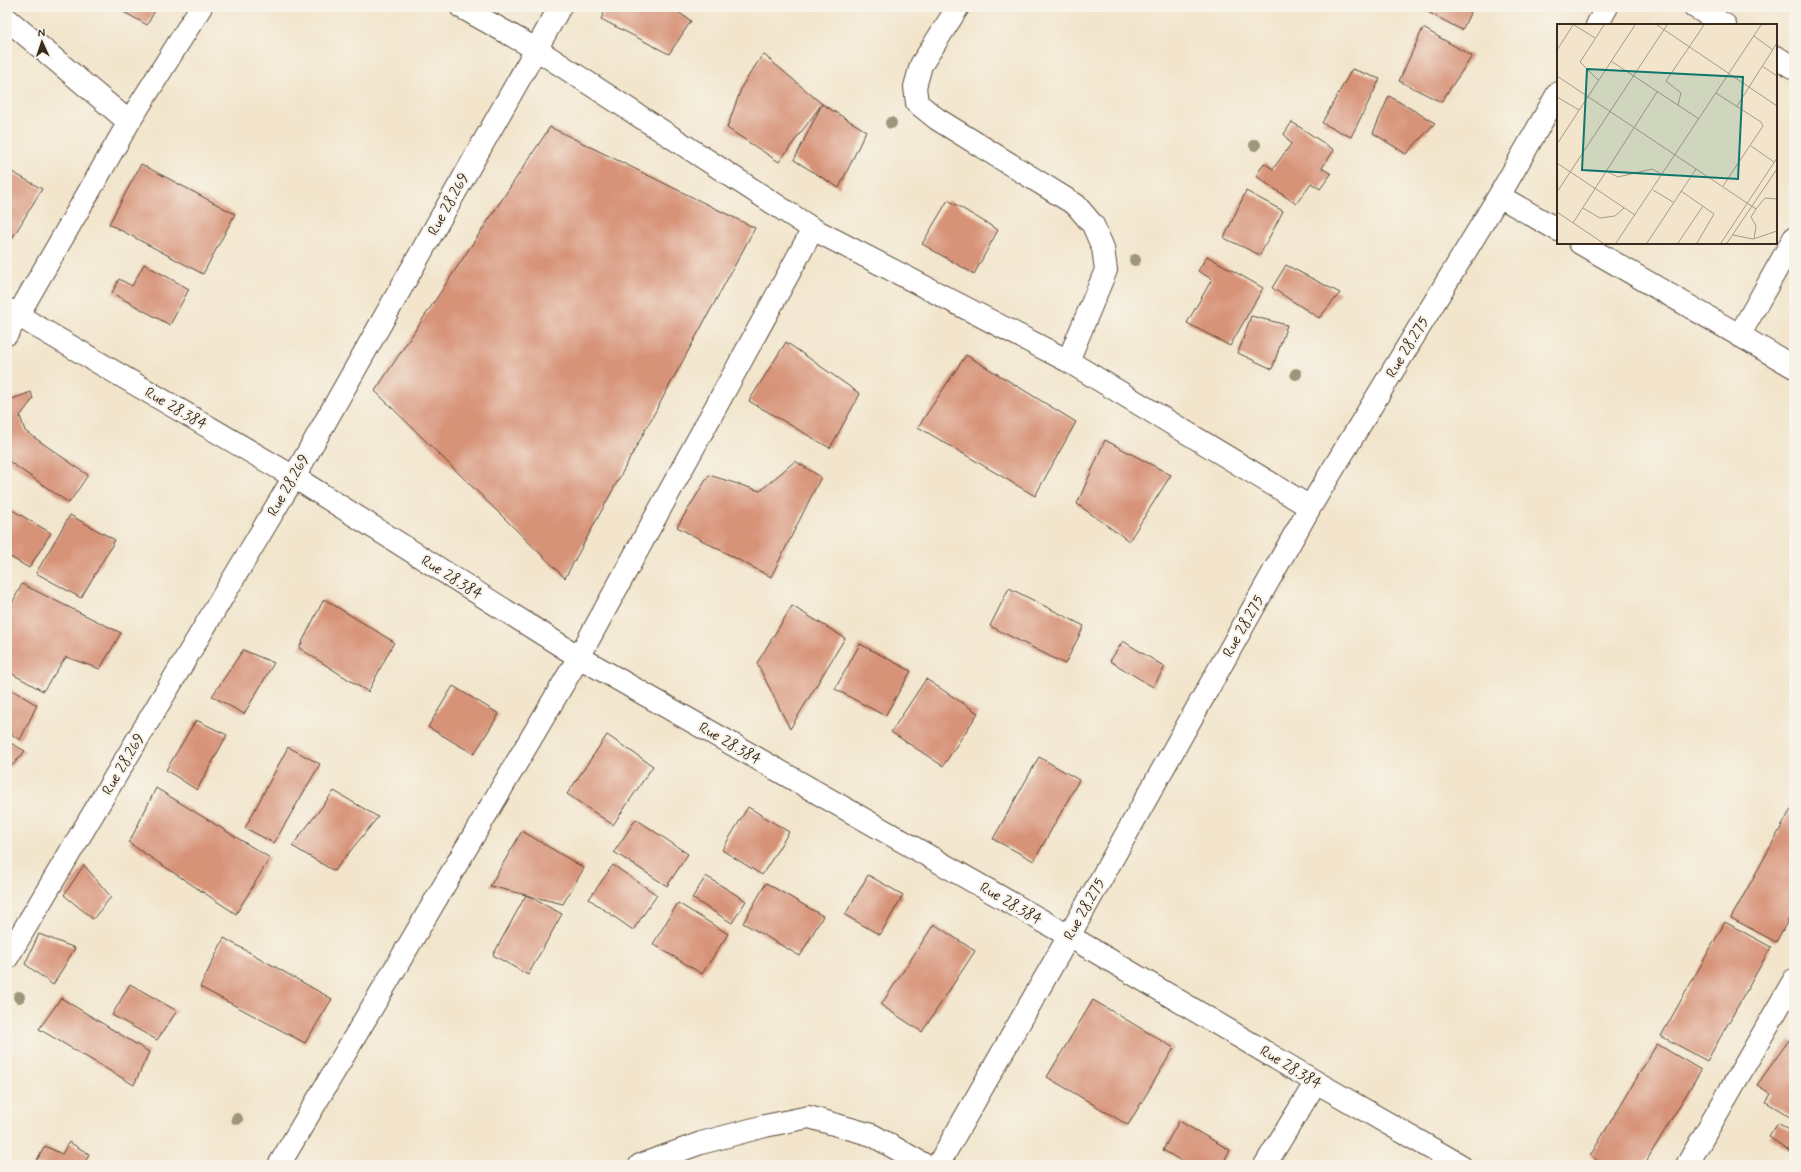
<svg xmlns="http://www.w3.org/2000/svg" width="1801" height="1172" font-family="Mynerve,sans-serif">
	<rect width="100%" height="100%" fill="#f7f3e8"/>
	<filter id="ink" filterUnits="userSpaceOnUse"><feTurbulence type="fractalNoise" baseFrequency=".025" numOctaves="2"/><feDisplacementMap in="SourceGraphic" scale="8" xChannelSelector="R" yChannelSelector="G"/><feConvolveMatrix kernelMatrix="1 2 1 2 8 2 1 2 1" color-interpolation-filters="sRGB"/></filter>
	<filter id="wash" filterUnits="userSpaceOnUse"><feTurbulence type="fractalNoise" baseFrequency=".012" numOctaves="4" result="noise"/><feDisplacementMap in="SourceGraphic" scale="16" xChannelSelector="R" yChannelSelector="G"/><feGaussianBlur stdDeviation="0.9" result="paint"/><feColorMatrix in="noise" values="0 0 0 0 0 0 0 0 0 0 0 0 0 0 0 0 0 1.4 0 .05"/><feComposite in="paint" operator="in"/></filter>
	<g filter="url(#wash)">
		<rect width="100%" height="100%" fill="#f2e5cc"/>
		<g id="blocks">
			<!-- building -->
			<path fill="#d79378" d="M 115,7 L 157,7 L 147,25 Z
				M 607,7 L 671,7 L 691,21 L 669,54 L 601,19 Z
				M 1425,7 L 1473,7 L 1462,30 L 1424,10 Z
				M 1423,28 L 1472,56 L 1441,102 L 1399,81 Z
				M 763,54 L 822,104 L 866,131 L 839,188 L 794,160 L 822,104 L 779,162 L 727,128 L 742,86 Z
				M 1352,69 L 1380,79 L 1351,137 L 1322,123 Z
				M 1389,96 L 1435,123 L 1406,154 L 1373,133 Z
				M 1292,122 L 1334,150 L 1322,168 L 1331,174 L 1320,189 L 1311,183 L 1296,204 L 1256,176 L 1264,163 L 1273,169 L 1291,144 L 1284,134 Z
				M 550,127 L 755,228 L 565,578 L 375,391 Z
				M 141,164 L 235,214 L 203,274 L 109,224 Z
				M 7,169 L 42,189 L 7,247 Z
				M 1246,191 L 1283,211 L 1260,255 L 1224,238 Z
				M 948,200 L 998,230 L 974,274 L 922,244 Z
				M 1207,256 L 1263,288 L 1230,346 L 1187,323 L 1212,279 L 1198,271 Z
				M 144,264 L 189,289 L 170,325 L 112,293 L 119,279 L 132,286 Z
				M 1286,265 L 1340,293 L 1319,318 L 1272,288 Z
				M 1251,316 L 1287,325 L 1272,369 L 1238,353 Z
				M 786,342 L 860,394 L 830,448 L 749,401 Z
				M 966,355 L 1076,422 L 1035,496 L 918,427 Z
				M 31,392 L 33,399 L 20,416 L 25,431 L 88,475 L 69,503 L 7,460 L 7,401 Z
				M 1105,440 L 1171,475 L 1129,541 L 1077,504 Z
				M 795,461 L 821,477 L 771,577 L 677,527 L 709,475 L 760,491 Z
				M 7,507 L 51,533 L 29,568 L 7,555 Z
				M 70,515 L 115,540 L 81,598 L 36,573 Z
				M 22,584 L 121,633 L 100,669 L 66,657 L 43,691 L 7,671 L 7,613 Z
				M 1009,588 L 1084,626 L 1065,664 L 990,626 Z
				M 324,599 L 394,642 L 368,692 L 299,648 Z
				M 792,606 L 845,638 L 790,729 L 757,663 Z
				M 1123,641 L 1165,667 L 1153,687 L 1110,661 Z
				M 860,644 L 911,671 L 885,716 L 835,689 Z
				M 243,650 L 274,663 L 244,714 L 212,696 Z
				M 926,679 L 978,713 L 943,766 L 891,732 Z
				M 453,686 L 499,714 L 474,754 L 428,727 Z
				M 7,687 L 37,705 L 20,740 L 7,731 Z
				M 196,720 L 227,735 L 197,790 L 166,770 Z
				M 607,735 L 653,766 L 613,825 L 567,794 Z
				M 7,741 L 25,751 L 11,767 L 7,764 Z
				M 288,747 L 320,764 L 274,843 L 245,828 Z
				M 1039,757 L 1079,780 L 1034,861 L 993,839 Z
				M 156,788 L 270,858 L 236,914 L 129,843 Z
				M 334,791 L 378,817 L 334,871 L 292,846 Z
				M 1794,804 L 1794,910 L 1776,942 L 1731,918 Z
				M 748,807 L 789,832 L 762,875 L 722,850 Z
				M 636,819 L 688,854 L 667,886 L 614,852 Z
				M 522,831 L 584,868 L 563,904 L 526,895 L 562,914 L 528,975 L 493,955 L 526,895 L 490,886 Z
				M 84,865 L 111,897 L 93,919 L 64,895 Z
				M 613,865 L 657,895 L 633,930 L 589,899 Z
				M 868,875 L 903,895 L 880,935 L 845,915 Z
				M 706,876 L 746,901 L 732,923 L 692,898 Z
				M 766,883 L 823,916 L 800,956 L 743,923 Z
				M 678,903 L 728,934 L 702,974 L 653,944 Z
				M 1725,922 L 1771,947 L 1707,1061 L 1661,1036 Z
				M 934,924 L 975,951 L 922,1032 L 881,1005 Z
				M 39,934 L 75,948 L 53,985 L 25,964 Z
				M 224,938 L 332,999 L 305,1043 L 200,987 Z
				M 130,984 L 177,1011 L 157,1040 L 112,1015 Z
				M 61,998 L 149,1052 L 134,1085 L 39,1029 Z
				M 1093,1000 L 1174,1048 L 1128,1125 L 1047,1077 Z
				M 1789,1040 L 1794,1043 L 1794,1119 L 1766,1102 L 1771,1094 L 1757,1085 Z
				M 1657,1044 L 1701,1070 L 1644,1165 L 1605,1165 L 1590,1156 Z
				M 1179,1121 L 1230,1150 L 1222,1165 L 1188,1165 L 1163,1150 Z
				M 1778,1123 L 1794,1133 L 1794,1154 L 1769,1137 Z
				M 69,1142 L 89,1154 L 84,1165 L 34,1165 L 45,1146 L 62,1154 Z"/>
		</g>
	</g>
	<g filter="url(#ink)">
		<use href="#blocks" fill-opacity="0" stroke="#564638" stroke-width="1"/>
		<g fill="none" stroke-linecap="round" stroke-linejoin="round">
			<defs>
				<path id="minor" d="M 461,7 L 536,49 L 813,229 L 1068,361 L 1310,507
					M 958,7 L 921,65 L 915,87 L 917,103 L 937,119 L 1076,205 L 1093,225 L 1103,248 L 1106,270 L 1068,361
					M 1695,7 L 1725,25
					M 7,19 L 129,122
					M 1597,25 L 1607,7
					M 1776,57 L 1794,68
					M 1499,196 L 1558,230
					M 1580,243 L 1794,367
					M 7,309 L 294,477 L 579,657 L 1069,936 L 1316,1082 L 1460,1165
					M 7,334 L 129,122 L 201,7
					M 1739,336 L 1794,238
					M 7,958 L 294,477 L 560,7
					M 279,1165 L 579,657 L 813,229
					M 640,1165 L 701,1143 L 765,1126 L 809,1117 L 872,1135 L 925,1165
					M 938,1165 L 1069,936 L 1310,507 L 1499,196 L 1558,93
					M 1265,1165 L 1316,1082
					M 1687,1165 L 1794,980"/>
			</defs>
			<!-- minor casing -->
			<use href="#minor" stroke="#564638" stroke-width="24"/>
			<!-- minor -->
			<use href="#minor" stroke="#fff" stroke-width="22"/>
		</g>
		<!-- trees -->
		<g fill="#9e967a">
			<circle cx="891" cy="123" r="6"/>
			<circle cx="1255" cy="145" r="6"/>
			<circle cx="1135" cy="260" r="6"/>
			<circle cx="1296" cy="374" r="6"/>
			<circle cx="19" cy="997" r="6"/>
			<circle cx="237" cy="1119" r="6"/>
		</g>
	</g>
	<g text-anchor="middle" stroke-width="4" stroke-linejoin="round" paint-order="stroke">
		<!-- street labels -->
		<g font-size="15" fill="#3b2a1e" stroke="#f7f3e8">
			<text transform="translate(448 204) rotate(-61)" y="5">Rue 28.269</text>
			<text transform="translate(1407 347) rotate(-59)" y="5">Rue 28.275</text>
			<text transform="translate(176 408) rotate(30)" y="5">Rue 28.384</text>
			<text transform="translate(288 485) rotate(-60)" y="5">Rue 28.269</text>
			<text transform="translate(452 577) rotate(32)" y="5">Rue 28.384</text>
			<text transform="translate(1243 626) rotate(-61)" y="5">Rue 28.275</text>
			<text transform="translate(730 743) rotate(30)" y="5">Rue 28.384</text>
			<text transform="translate(123 764) rotate(-59)" y="5">Rue 28.269</text>
			<text transform="translate(1011 903) rotate(30)" y="5">Rue 28.384</text>
			<text transform="translate(1084 909) rotate(-61)" y="5">Rue 28.275</text>
			<text transform="translate(1291 1067) rotate(31)" y="5">Rue 28.384</text>
		</g>
	</g>
	<!-- overview -->
	<g transform="translate(1557 24)">
		<rect width="220" height="220" fill="#f2e5cc"/>
		<path fill="none" stroke="#a99a86" stroke-width="1" d="M 17,1 L 38,14M 100,1 L 220,82M 197,12 L 216,26M 0,26 L 16,1M 54,37 L 142,95M 205,42 L 220,52M 0,52 L 199,185 L 208,174 L 220,175M 41,56 L 23,38 L 47,1M 159,69 L 204,98 L 206,102 L 166,162M 0,73 L 22,86M 121,81 L 124,69 L 109,57 L 147,1M 180,82 L 220,19M 0,120 L 78,1M 194,122 L 217,138M 0,139 L 78,191M 49,147 L 61,153 L 95,145 L 106,151M 96,166 L 116,178M 124,167 L 157,190 L 140,219M 0,168 L 110,1M 26,184 L 43,194 L 58,192 L 67,184M 0,188 L 46,219M 16,199 L 100,68M 176,211 L 196,215 L 220,207 L 220,175M 197,215 L 199,202 L 194,193 L 199,185M 59,219 L 204,1M 90,219 L 139,145M 121,219 L 146,182M 164,219 L 220,134M 170,219 L 220,145"/>
		<path fill="#0f766e" fill-opacity="0.15" stroke="#0f766e" stroke-width="2" d="M 30,45 L 186,53 L 181,155 L 25,146 Z"/>
		<rect width="220" height="220" fill="none" stroke="#3b2a1e" stroke-width="2"/>
	</g>
	<!-- margin -->
	<rect width="1801" height="1172" fill="none" stroke="#f7f3e8" stroke-width="24"/>
	<!-- north arrow -->
	<g transform="translate(42 42) rotate(357)" stroke="#f7f3e8" stroke-width="3" paint-order="stroke">
	<path d="M0-3L7 15L0 10L-7 15Z" fill="#3b2a1e"/>
	<text y="-6" font-size="11" font-weight="bold" text-anchor="middle" fill="#3b2a1e">N</text>
	</g>
</svg>
